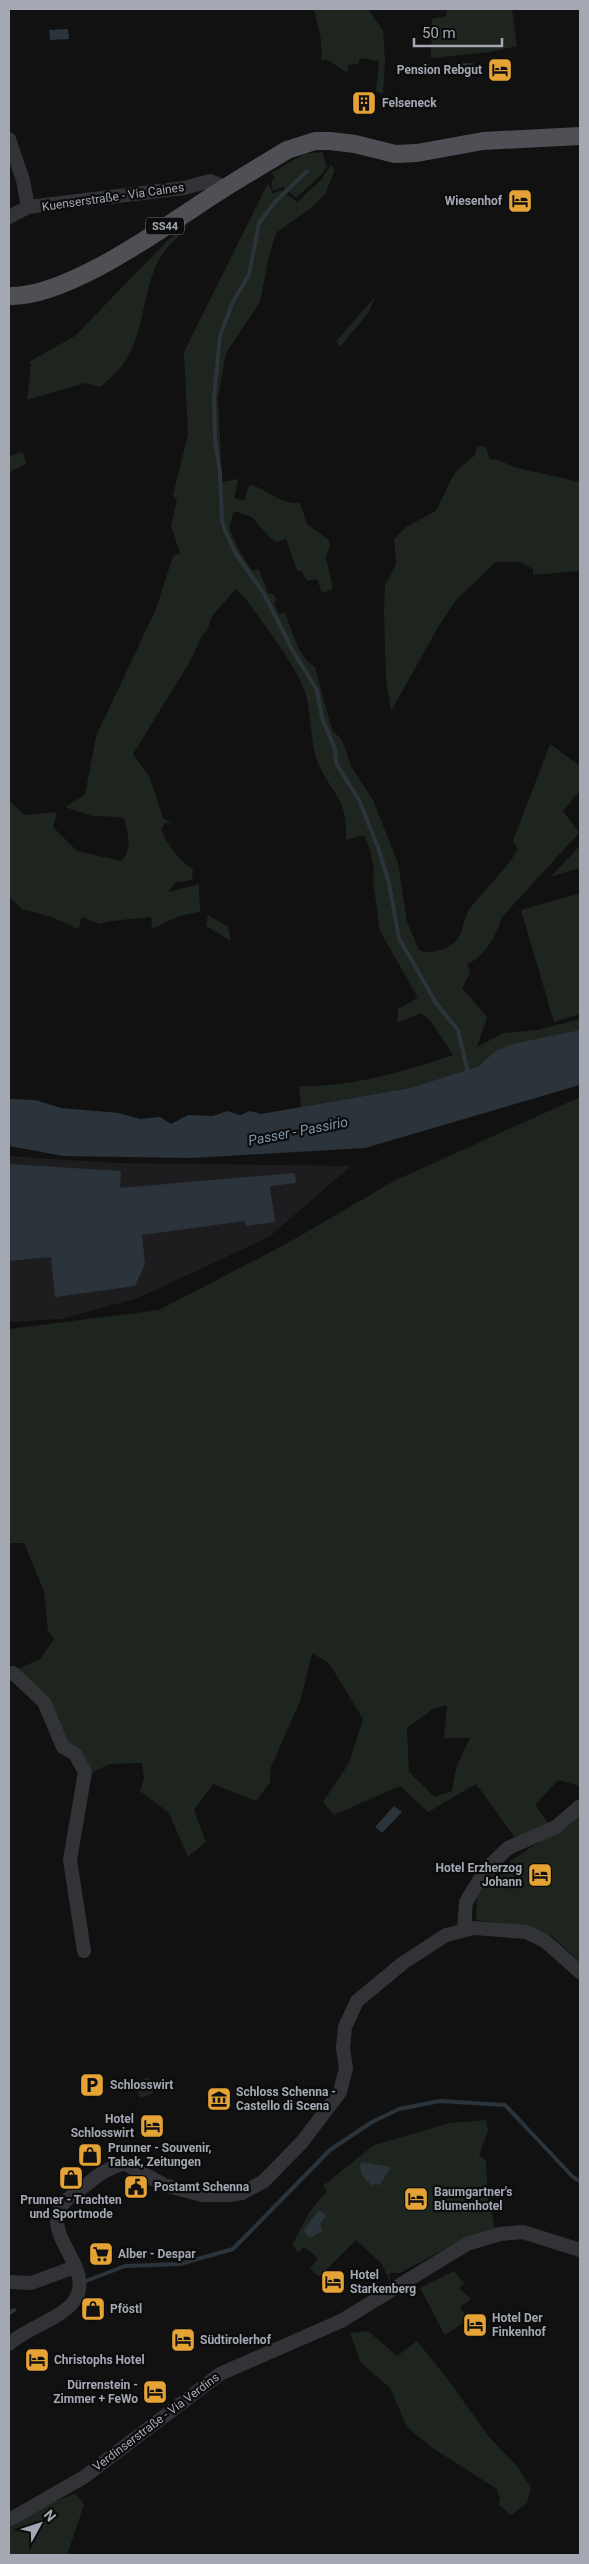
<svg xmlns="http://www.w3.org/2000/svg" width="589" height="2564" font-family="Roboto,sans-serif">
	<rect width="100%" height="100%" fill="#111112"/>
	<!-- built -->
	<path fill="#1d1d1f" d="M 9,1156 L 115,1163 L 351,1166 L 269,1237 L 138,1298 L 61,1319 L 9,1322 Z"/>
	<!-- green -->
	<path fill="#1e251e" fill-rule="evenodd" d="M 314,9 L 368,9 L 383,31 L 385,61 L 383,94 L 376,91 L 379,61 L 360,58 L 358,64 L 348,65 L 348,73 L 326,59 L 322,61 L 321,40 Z
		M 453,9 L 512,9 L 517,46 L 491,52 L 431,58 L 432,19 L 446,16 L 447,10 Z
		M 322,152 L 327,167 L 321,175 L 296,198 L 283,187 L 273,191 L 271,183 L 275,177 L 271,173 L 304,154 Z
		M 331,165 L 335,170 L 325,194 L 312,207 L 276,233 L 269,256 L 260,302 L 226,353 L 218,397 L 222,482 L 238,479 L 234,498 L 244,501 L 249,486 L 252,485 C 270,491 280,504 300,503 L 307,524 L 329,540 L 330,546 L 326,557 L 333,589 L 322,593 L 317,579 L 307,581 L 302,572 L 297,570 L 286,539 L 277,542 L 270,538 L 252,517 L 234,511 L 229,528 L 240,552 L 252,570 L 259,570 L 268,593 L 274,594 L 276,600 L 274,604 L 279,614 L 285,613 C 292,629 298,658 315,667 L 332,730 L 342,740 L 352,768 L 373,800 L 398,863 L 407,922 L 419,950 C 430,955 446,950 455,942 C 463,935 463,919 469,910 C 484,889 505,872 518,849 L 513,841 L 550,744 L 580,766 L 580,790 L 563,811 L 579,833 L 502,917 C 496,936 485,957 467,964 L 470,973 L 462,988 L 487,1017 L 477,1047 L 504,1033 L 537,1030 L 580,1019 L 580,1030 L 494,1052 L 479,1066 L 410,1088 L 301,1107 L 299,1086 C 351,1087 404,1072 453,1055 L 430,1020 L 421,1013 L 397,1023 L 398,1009 L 418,998 L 380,931 L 373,881 L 374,869 L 370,850 L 364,835 L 346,840 C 348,797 333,797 318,763 C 311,747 311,713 306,695 C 299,669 262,622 245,598 L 236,589 L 212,616 L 207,631 L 203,634 L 188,665 L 133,754 L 150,778 L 163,818 L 171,824 L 165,823 L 161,829 C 168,847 178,858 193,870 L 192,880 L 176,882 L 168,892 L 199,884 L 200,912 L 179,916 L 152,929 L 151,917 C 144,918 102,921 100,924 L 82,917 L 78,929 L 52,917 L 22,909 L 9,897 L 9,800 L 24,815 L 57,812 L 53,827 L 77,851 L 121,861 C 133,851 128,832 124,819 L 119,817 L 92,816 L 65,807 L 85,795 L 96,736 L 156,609 L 173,556 L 180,553 L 171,526 L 177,500 L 173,495 L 188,435 L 184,352 L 268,183 L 273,194 L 281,190 L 297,202 L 321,180 Z
		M 189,224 C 179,236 164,249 157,263 C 137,310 147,353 100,387 L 85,383 L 27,400 L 31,365 L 29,362 L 75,336 L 167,241 Z
		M 376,296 L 368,313 L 340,347 L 336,341 Z
		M 477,446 L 486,447 L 490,459 L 498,460 L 517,468 L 580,482 L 580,571 L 533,575 L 533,569 L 519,562 L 496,562 L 457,599 L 440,624 L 391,711 L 386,679 L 384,613 L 385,585 L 396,564 L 394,539 L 406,527 L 436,511 L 452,478 L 457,470 L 474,456 Z
		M 23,452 L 26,464 L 9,472 L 9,456 Z
		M 580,847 L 580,868 L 550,877 L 578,848 Z
		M 580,893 L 580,1014 L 554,1022 L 521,910 Z
		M 208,915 L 228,927 L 231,941 L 206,926 Z
		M 580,1097 L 580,1786 L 558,1780 L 535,1805 L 548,1823 L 516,1839 L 476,1784 L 428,1812 L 400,1786 L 334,1815 L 323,1802 L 349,1763 L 363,1719 L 329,1663 L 312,1653 L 301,1699 L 271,1767 L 270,1782 L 256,1801 L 213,1784 L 194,1810 L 206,1842 L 188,1857 L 169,1813 L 140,1791 L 144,1778 L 142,1763 L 109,1764 L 86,1776 L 52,1717 L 9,1673 L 40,1659 L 54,1639 L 48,1631 L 44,1591 L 24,1543 L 9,1543 L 9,1329 L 159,1310 L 286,1244 L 394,1181 ZM 447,1705 L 444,1738 L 470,1738 L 456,1768 L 452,1791 L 435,1797 L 409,1772 L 407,1728 L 433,1709 Z
		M 580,1814 L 580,1962 L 552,1936 L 526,1927 L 476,1920 L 477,1893 L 492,1874 Z
		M 149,2078 L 153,2093 L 140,2098 L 134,2081 Z
		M 486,2120 L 488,2131 L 479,2155 L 486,2161 L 488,2196 L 495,2229 L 452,2245 L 400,2273 L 389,2273 L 391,2283 L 381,2263 L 356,2240 L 319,2277 L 310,2269 L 318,2258 L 304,2247 L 298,2252 L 292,2245 L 310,2211 L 327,2191 L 323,2186 L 374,2145 L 450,2123 Z
		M 454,2271 L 464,2283 L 459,2288 L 471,2299 L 460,2307 L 468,2320 L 445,2335 L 420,2288 Z
		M 368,2331 L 397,2356 L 417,2341 L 446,2377 L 489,2437 L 517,2466 L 531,2488 L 527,2503 L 511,2515 L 498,2504 L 500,2499 L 497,2489 L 431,2447 L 407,2427 L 390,2388 L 361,2363 L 350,2333 Z
		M 76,2494 L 84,2505 L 67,2555 L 9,2555 L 9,2529 C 29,2512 51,2502 76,2494 Z"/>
	<!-- water -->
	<path fill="#2b343a" d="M 68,29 L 69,39 L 50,40 L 49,30 Z
		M 473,63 L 473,72 L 455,73 L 455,64 Z
		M 580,1030 L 580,1085 L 365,1148 L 191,1158 L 63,1156 L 9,1146 L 9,1099 L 35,1100 L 61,1108 L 119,1113 L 140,1119 L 160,1117 L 171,1124 L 188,1115 L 213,1116 L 227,1111 L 240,1115 L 250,1111 L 261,1114 L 410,1088 L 479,1066 L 494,1052 L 513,1044 Z
		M 9,1164 L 121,1171 L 120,1188 L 295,1173 L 296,1183 L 270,1186 L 275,1222 L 246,1226 L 244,1221 L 142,1235 L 145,1264 L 135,1286 L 55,1297 L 51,1257 L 9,1261 Z
		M 394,1806 L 402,1812 L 382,1833 L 375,1827 Z
		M 361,2162 L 391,2167 L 379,2186 L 376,2183 L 373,2186 C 365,2180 358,2173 361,2162 Z
		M 318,2211 L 323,2212 L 326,2216 L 320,2224 L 322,2231 L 311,2238 L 306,2235 L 304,2230 Z"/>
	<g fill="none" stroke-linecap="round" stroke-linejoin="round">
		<!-- stream -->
		<path stroke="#2b343a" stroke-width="4" d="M 307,171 L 276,201 L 259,223 L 249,274 L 232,304 L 220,336 L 214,397 L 215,439 L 220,473 L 222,520 L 225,531 L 236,554 L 263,592 L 293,651 L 317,690 L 322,718 L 335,749 L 336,763 L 359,800 L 378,847 L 389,883 L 399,938 L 436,1003 L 458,1030 L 468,1073
			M 86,2281 L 125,2266 L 180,2264 L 233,2249 L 330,2150 L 372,2122 L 399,2109 L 440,2101 L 505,2105 L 573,2177 L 580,2181
			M 9,2313 L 14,2310"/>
		<!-- minor -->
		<path stroke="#323337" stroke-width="14" d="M 9,139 L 23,180 L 28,207
			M 9,217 L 28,207 L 184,188 L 210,181 L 225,187
			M 9,1674 L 13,1673 L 44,1702 L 63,1747 L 75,1754 L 85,1772 L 70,1860 L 84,1951
			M 464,1929 L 466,1902 L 486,1869 L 508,1848 L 556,1827 L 580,1806
			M 9,2282 L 31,2283 L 75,2267
			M 9,2344 C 26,2328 69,2316 77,2296 C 91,2264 42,2236 62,2205 C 68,2197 78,2191 86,2185 C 97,2176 111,2165 126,2164 L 164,2185 L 202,2195 L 230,2195 L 242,2193 L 264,2181 L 302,2142 L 340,2092 L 346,2068 L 343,2048 L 345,2027 L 357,2001 L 403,1963 L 446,1935 L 474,1928 L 526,1932 L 545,1941 L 580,1972
			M 9,2520 L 84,2477 L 220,2374 L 341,2321 L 467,2244 L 500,2234 L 523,2232 L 580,2250"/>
		<!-- major -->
		<path stroke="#4f5056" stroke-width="18" d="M 9,296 C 66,298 160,230 209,198 C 235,181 261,166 287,150 L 315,141 L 330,141 L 355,144 L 395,154 L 417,153 L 483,141 L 580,136"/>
	</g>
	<!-- icons -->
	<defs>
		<symbol id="hotel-square" viewBox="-11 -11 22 22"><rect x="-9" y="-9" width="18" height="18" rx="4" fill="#e6a335" stroke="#0c0c0d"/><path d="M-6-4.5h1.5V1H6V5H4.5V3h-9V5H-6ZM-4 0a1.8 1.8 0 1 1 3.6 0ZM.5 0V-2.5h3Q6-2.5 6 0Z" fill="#111"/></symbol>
		<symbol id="building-square" viewBox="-11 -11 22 22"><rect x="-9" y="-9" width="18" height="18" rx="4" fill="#e6a335" stroke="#0c0c0d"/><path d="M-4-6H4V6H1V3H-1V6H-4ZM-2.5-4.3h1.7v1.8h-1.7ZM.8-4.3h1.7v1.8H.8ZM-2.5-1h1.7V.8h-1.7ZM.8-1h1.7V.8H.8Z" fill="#111"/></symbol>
		<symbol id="parking-square" viewBox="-11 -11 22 22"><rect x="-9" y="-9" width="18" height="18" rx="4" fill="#e6a335" stroke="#0c0c0d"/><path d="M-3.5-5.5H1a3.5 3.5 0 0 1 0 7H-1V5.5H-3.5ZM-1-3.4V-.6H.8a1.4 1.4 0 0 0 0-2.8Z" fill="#111"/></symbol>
		<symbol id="museum-square" viewBox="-11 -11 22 22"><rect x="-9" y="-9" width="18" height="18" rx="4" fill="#e6a335" stroke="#0c0c0d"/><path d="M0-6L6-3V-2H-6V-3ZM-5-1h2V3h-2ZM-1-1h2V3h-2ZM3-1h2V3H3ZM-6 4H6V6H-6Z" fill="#111"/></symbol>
		<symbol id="shop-square" viewBox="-11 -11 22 22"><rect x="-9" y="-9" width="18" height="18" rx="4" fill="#e6a335" stroke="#0c0c0d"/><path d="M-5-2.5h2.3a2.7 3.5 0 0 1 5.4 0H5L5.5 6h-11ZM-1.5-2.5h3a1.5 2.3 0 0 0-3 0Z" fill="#111"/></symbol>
		<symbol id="civic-square" viewBox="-11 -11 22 22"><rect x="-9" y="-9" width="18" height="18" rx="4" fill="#e6a335" stroke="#0c0c0d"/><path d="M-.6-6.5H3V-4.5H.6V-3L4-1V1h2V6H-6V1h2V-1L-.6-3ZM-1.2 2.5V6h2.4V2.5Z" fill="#111"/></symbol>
		<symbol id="supermarket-square" viewBox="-11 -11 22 22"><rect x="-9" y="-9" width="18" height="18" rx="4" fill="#e6a335" stroke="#0c0c0d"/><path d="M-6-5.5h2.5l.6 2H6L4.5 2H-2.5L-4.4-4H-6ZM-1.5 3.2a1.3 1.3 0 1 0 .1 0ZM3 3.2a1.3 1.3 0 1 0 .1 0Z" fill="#111"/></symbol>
	</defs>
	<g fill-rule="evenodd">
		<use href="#hotel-square" x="486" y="56" width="28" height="28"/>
		<use href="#building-square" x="350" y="89" width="28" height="28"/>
		<use href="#hotel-square" x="506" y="187" width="28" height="28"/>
		<use href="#hotel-square" x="526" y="1861" width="28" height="28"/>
		<use href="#parking-square" x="78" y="2071" width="28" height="28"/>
		<use href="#museum-square" x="205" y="2085" width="28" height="28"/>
		<use href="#hotel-square" x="138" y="2112" width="28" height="28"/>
		<use href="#shop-square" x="76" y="2141" width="28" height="28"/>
		<use href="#shop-square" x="57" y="2164" width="28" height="28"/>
		<use href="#civic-square" x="122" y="2173" width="28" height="28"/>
		<use href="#hotel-square" x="402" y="2185" width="28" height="28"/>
		<use href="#supermarket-square" x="87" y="2240" width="28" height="28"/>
		<use href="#hotel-square" x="319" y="2268" width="28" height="28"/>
		<use href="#shop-square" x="79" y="2295" width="28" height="28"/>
		<use href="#hotel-square" x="461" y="2311" width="28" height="28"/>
		<use href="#hotel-square" x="169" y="2326" width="28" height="28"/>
		<use href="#hotel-square" x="23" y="2346" width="28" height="28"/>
		<use href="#hotel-square" x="141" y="2378" width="28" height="28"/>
	</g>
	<g text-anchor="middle" stroke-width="4.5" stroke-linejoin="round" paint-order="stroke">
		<!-- shield labels -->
		<rect fill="#0c0c0d" stroke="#767980" stroke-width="1" x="146" y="217.5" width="38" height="17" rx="4"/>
		<g font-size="11" font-weight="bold" fill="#a3a8b2">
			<text x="165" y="230">SS44</text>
		</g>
		<!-- poi labels -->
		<g font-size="12" font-weight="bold" fill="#a3a8b2" stroke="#0c0c0d" text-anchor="start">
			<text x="482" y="74" text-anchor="end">Pension Rebgut</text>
			<text x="382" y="107">Felseneck</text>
			<text x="502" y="205" text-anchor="end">Wiesenhof</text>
			<text x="522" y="1872" text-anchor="end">Hotel Erzherzog<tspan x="522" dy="14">Johann</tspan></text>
			<text x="110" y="2089">Schlosswirt</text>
			<text x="236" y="2096">Schloss Schenna -<tspan x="236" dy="14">Castello di Scena</tspan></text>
			<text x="134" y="2123" text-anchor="end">Hotel<tspan x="134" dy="14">Schlosswirt</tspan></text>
			<text x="108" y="2152">Prunner - Souvenir,<tspan x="108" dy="14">Tabak, Zeitungen</tspan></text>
			<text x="154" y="2191">Postamt Schenna</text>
			<text x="434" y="2196">Baumgartner's<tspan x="434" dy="14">Blumenhotel</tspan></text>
			<text x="71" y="2204" text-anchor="middle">Prunner - Trachten<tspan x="71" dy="14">und Sportmode</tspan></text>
			<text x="118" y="2258">Alber - Despar</text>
			<text x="350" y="2279">Hotel<tspan x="350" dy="14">Starkenberg</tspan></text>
			<text x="110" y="2313">Pföstl</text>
			<text x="492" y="2322">Hotel Der<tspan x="492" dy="14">Finkenhof</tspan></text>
			<text x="200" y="2344">Südtirolerhof</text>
			<text x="54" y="2364">Christophs Hotel</text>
			<text x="138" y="2389" text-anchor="end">Dürrenstein -<tspan x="138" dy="14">Zimmer + FeWo</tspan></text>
		</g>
		<!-- street labels -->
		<g font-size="12" fill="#a3a8b2" stroke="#0c0c0d">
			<text transform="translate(113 197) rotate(-8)" y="4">Kuenserstraße - Via Caines</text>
			<text transform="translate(156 2422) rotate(-37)" y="4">Verdinserstraße - Via Verdins</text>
		</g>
		<!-- water labels -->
		<g font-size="14" font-style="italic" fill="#7c97ac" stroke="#0c0c0d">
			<text transform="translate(298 1131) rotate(-11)" y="5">Passer - Passirio</text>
		</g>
	</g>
	<!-- border -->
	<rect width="589" height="2564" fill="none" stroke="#a3a8b2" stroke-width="20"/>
	<!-- north arrow -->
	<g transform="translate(40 2524) rotate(50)" stroke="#0c0c0d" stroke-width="4" paint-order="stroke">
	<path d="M0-4L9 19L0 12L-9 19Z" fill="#a3a8b2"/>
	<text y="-8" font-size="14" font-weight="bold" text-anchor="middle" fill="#a3a8b2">N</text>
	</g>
	<!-- scale -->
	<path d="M414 38v8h88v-8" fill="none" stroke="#a3a8b2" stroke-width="2.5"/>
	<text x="422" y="38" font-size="15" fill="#a3a8b2" stroke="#0c0c0d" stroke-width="4" paint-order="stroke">50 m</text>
</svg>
